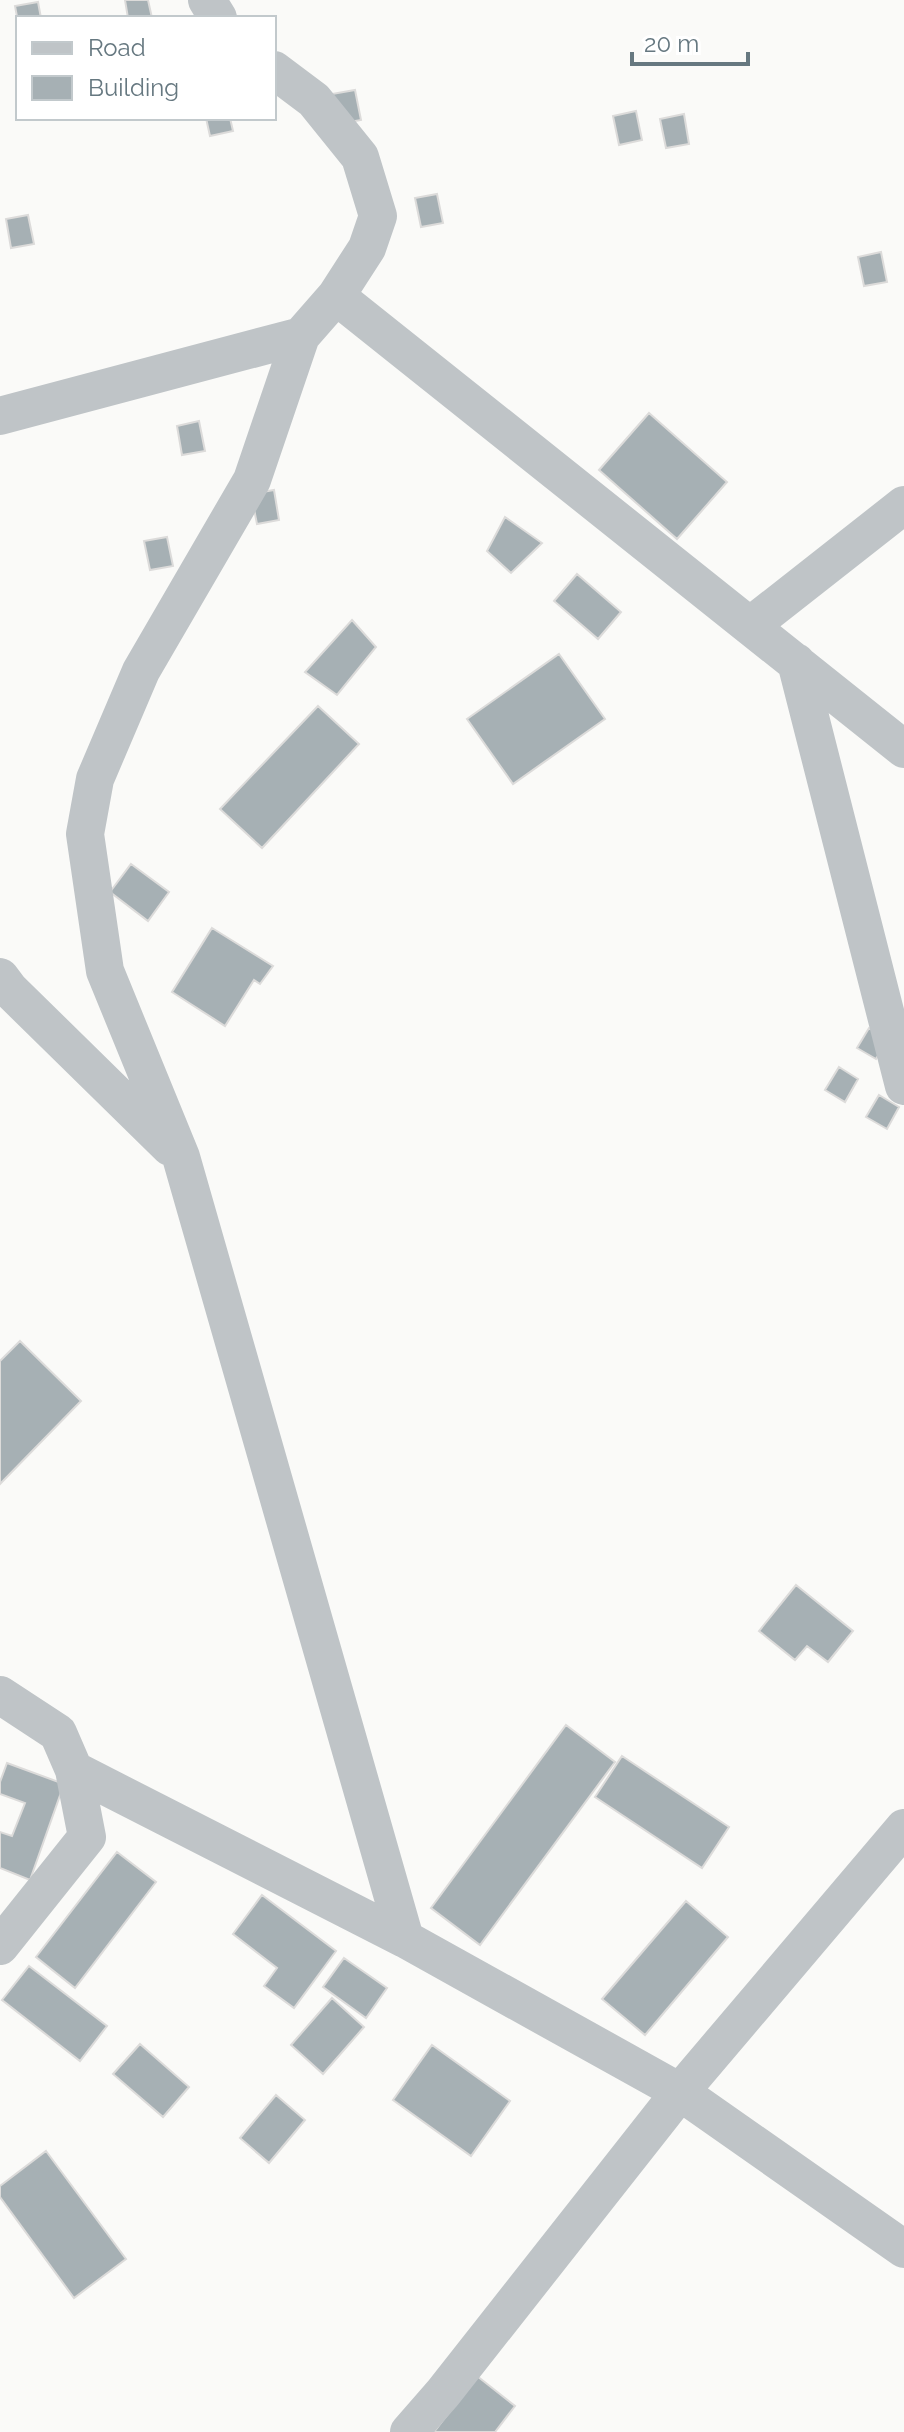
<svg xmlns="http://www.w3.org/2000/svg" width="904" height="2432" font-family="Raleway,sans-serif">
	<rect width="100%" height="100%" fill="#fafaf8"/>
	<!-- building -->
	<path fill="#a6b0b4" stroke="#dcdbda" stroke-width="2" d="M 125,0 L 148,0 L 152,18 L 128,18 Z
		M 38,2 L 41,18 L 18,18 L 18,22 L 15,6 Z
		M 355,90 L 361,120 L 338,124 L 332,94 Z
		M 636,111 L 642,140 L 619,145 L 613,116 Z
		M 684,114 L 689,144 L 666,148 L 660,119 Z
		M 206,118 L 230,118 L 233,131 L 210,136 Z
		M 437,194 L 443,223 L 421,227 L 415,198 Z
		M 28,215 L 34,244 L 11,248 L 6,219 Z
		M 881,252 L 887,282 L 864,286 L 858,257 Z
		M 649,413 L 727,482 L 677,539 L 599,470 Z
		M 199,421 L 205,451 L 182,455 L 177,426 Z
		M 274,490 L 279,520 L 257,524 L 251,494 Z
		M 505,517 L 542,543 L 511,573 L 487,551 Z
		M 167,537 L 173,566 L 150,570 L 144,541 Z
		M 577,574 L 621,612 L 598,639 L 554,601 Z
		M 352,620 L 376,647 L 337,695 L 305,672 Z
		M 559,654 L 605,719 L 513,784 L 467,719 Z
		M 318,706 L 359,744 L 262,848 L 220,809 Z
		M 131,864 L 169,892 L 148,921 L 110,892 Z
		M 212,928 L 273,966 L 260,984 L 254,980 L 225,1026 L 172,992 Z
		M 869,1028 L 888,1039 L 876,1059 L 857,1048 Z
		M 839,1067 L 858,1079 L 845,1102 L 825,1090 Z
		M 879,1095 L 899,1107 L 887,1129 L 866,1117 Z
		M 20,1341 L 81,1401 L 0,1484 L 0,1361 Z
		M 796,1585 L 853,1631 L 828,1662 L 807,1646 L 795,1660 L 759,1631 Z
		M 566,1725 L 615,1762 L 480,1945 L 431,1908 Z
		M 622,1756 L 729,1827 L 702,1868 L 595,1797 Z
		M 7,1763 L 64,1784 L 30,1880 L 0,1868 L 0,1832 L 12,1836 L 25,1803 L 0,1794 L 0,1782 Z
		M 117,1852 L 156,1882 L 75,1988 L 36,1957 Z
		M 262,1895 L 336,1951 L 294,2008 L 264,1986 L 277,1968 L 233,1934 Z
		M 686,1901 L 728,1937 L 645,2035 L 602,1999 Z
		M 344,1958 L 387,1988 L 366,2018 L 323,1987 Z
		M 29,1966 L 107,2026 L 80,2061 L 2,2000 Z
		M 332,1998 L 364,2027 L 323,2074 L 291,2045 Z
		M 140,2044 L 189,2087 L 163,2117 L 113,2074 Z
		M 432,2045 L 510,2101 L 471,2156 L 393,2100 Z
		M 276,2095 L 305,2120 L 269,2163 L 240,2138 Z
		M 46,2151 L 126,2259 L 74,2298 L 0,2197 L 0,2186 Z
		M 477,2376 L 515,2406 L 495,2432 L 434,2432 Z"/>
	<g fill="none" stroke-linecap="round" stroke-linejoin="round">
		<!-- minor -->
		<path stroke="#bfc4c7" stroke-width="38" d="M 207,0 L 218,18
			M 274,70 L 314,100 L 360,157 L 378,216 L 367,248 L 336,296 L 301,336 L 252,480 L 141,671 L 95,779 L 85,834 L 105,971 L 181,1157 L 405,1939
			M 336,296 L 904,749
			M 0,416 L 301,336
			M 750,626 L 904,505
			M 796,662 L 904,1086
			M 0,977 L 9,989 L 170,1147
			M 0,1695 L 58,1733 L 74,1770 L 87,1837 L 0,1946
			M 74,1770 L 405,1939 L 680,2092 L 904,2249
			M 409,2432 L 443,2393 L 680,2092 L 904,1828"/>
	</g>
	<!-- legend -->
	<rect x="16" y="16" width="260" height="104" fill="#ffffff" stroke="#c2c9cc" stroke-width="2"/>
	<rect x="32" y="42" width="40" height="12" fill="#bfc4c7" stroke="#c2c9cc" stroke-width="2"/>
	<text x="88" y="56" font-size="24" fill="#667880">Road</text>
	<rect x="32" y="76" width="40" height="24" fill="#a6b0b4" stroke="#c2c9cc" stroke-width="2"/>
	<text x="88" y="96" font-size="24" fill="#667880">Building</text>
	<!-- scale -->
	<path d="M632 52v12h116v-12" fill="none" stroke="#667880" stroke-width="4"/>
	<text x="644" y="52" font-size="24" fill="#667880" stroke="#ffffff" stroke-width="6" paint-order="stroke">20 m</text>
</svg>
